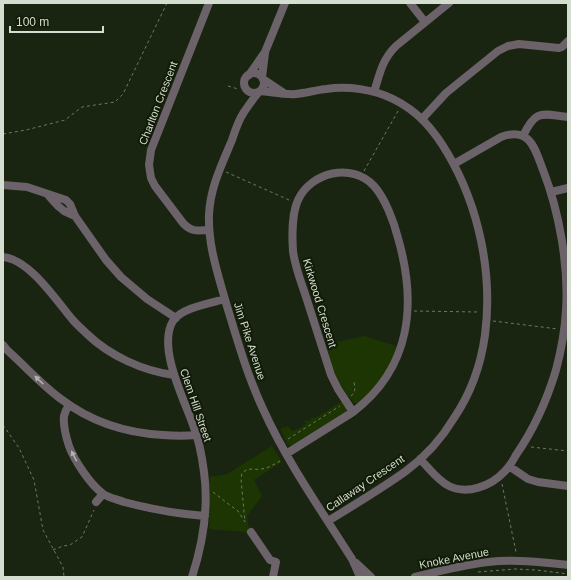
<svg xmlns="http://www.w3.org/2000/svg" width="571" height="580" font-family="Helvetica,sans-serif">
	<rect width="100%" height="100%" fill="#1a2511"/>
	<!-- green -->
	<path fill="#1c3502" d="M 364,336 L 399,347 L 390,368 L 360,404 L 354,403 C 342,389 326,363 328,344 Z
		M 344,400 C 347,405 349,409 344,414 L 343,413 L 343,415 L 295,445 L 288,445 L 280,429 L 288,426 L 292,431 L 300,428 L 306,424 L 304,421 L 307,420 L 309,422 L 311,420 L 310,418 L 317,417 Z
		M 272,446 L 282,462 L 254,480 L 262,496 L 247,516 L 250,537 L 245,532 L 209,529 L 209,526 L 210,477 L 227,474 Z"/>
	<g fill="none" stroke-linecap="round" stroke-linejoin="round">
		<!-- path -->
		<path stroke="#6d7766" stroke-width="1" stroke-dasharray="3 3" stroke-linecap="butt" d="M 228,86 L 238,89
			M 3,134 L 26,130 L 65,120 L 82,107 L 115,102 L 123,94 L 167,3
			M 364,171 L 398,111
			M 226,172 L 289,200
			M 414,311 L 479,312
			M 493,321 L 558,329
			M 351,396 C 356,392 355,388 354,382
			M 3,425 L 19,448 L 34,480 L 43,530 L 63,567 L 64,577
			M 288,439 L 340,406
			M 531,447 L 568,451
			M 502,484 L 516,552
			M 213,492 L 217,495 L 227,503 L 238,511 L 245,522 L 241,479 L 242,473 L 248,469 C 264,470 266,469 280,461
			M 53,550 L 63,546 L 70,545 L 82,537 L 94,510
			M 478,572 L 515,569 L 536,570 L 568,574"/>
		<!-- minor -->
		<path stroke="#6b626a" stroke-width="8" d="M 410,3 L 425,22
			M244 83a10 10 0 1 1 20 0a10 10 0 1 1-20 0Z
			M 249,75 L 265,52 L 285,3
			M 262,77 L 265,53
			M 263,79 L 284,93
			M 260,91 C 271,92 286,95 296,94 C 306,93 316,90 326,89 C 348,86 373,89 393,99 C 418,111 434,130 448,154 C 479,207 493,273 485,335 C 481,364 471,393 454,418 C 442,438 425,457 406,471 C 381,489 354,505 328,521
			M 374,92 C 380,73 382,60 396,46 L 449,3
			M 258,93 C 253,99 248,106 244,112 C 238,121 235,131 232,140 C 222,164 210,188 209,215 C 208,246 218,274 226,303 C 237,339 247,375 263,409 C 287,462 321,510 352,559 L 360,577
			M 422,119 L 446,93 L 498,51 L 508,46 L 519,44 L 559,48 L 562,47 L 568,41
			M 523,136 C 536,109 541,114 568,117
			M 3,185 L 27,187 L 66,200 L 70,204 L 75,216 L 106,260 L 121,277 L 147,299 L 176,318
			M 551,192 L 568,188
			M 49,196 L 58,206 L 64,211 L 75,216
			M 209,230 C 198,231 191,232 183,223 L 155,186 L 151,178 L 149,165 L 151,150 L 209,3
			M 3,257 C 29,259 56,300 72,319 C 76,324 82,329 87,334 C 110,356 143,371 174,375
			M 3,345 L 7,350 C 25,366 42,385 61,399 C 91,422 126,433 163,435 C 174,436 186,436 196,435
			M 69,405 C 67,408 65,412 64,416 C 63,426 66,437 69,446 C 74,460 90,484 102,493 C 108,498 117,499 124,502 C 151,509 178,514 205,516
			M 286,454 L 353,412 L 338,389 L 331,375 C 323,350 315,325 307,300 C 302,284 295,268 293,251 C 292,237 292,213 298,200 C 311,172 352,162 374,186 C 385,198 394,222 398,238 C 417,304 411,368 353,412
			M 420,459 C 429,468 437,480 449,486 C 467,495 491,486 504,472 C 509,467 513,461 516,455 C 534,429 547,400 556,370 C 561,351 565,330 566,310 C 569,266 559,211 543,170 C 535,149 530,126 501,137 L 454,164
			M 509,466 L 528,479 L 538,482 L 568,486
			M 96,502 L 103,494
			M 251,532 L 270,560 L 276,562 L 273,577
			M 356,563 L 371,577
			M 192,577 C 203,543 209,508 204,472 C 202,456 199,440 193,425 C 184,399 157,347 173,321 C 181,308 211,303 225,299
			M 415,577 C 439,571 463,565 488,562 C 515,559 541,562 568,565"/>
	</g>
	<!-- one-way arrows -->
	<defs><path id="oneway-solid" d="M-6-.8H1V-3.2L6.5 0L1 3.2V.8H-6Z"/></defs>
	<g fill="#b0b2ac">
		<use href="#oneway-solid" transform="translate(39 380) rotate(-137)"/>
		<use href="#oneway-solid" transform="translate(74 456) rotate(-117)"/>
	</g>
	<g text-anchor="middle" stroke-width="4" stroke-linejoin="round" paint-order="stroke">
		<!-- street labels -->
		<g font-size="11" fill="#d5ddd0" stroke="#111b08">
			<text transform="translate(158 103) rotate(-69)" y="4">Charlton Crescent</text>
			<text transform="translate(320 303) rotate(73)" y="4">Kirkwood Crescent</text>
			<text transform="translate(250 341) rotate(72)" y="4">Jim Pike Avenue</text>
			<text transform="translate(196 405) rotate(71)" y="4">Clem Hill Street</text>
			<text transform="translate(365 483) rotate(-34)" y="4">Callaway Crescent</text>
			<text transform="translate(454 558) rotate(-11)" y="4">Knoke Avenue</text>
		</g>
	</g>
	<!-- border -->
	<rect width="571" height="580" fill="none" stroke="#d5ddd0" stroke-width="8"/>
	<!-- scale -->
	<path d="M10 26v6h93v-6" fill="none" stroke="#d5ddd0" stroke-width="2"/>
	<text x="16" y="26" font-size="12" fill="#d5ddd0" stroke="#111b08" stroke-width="3" paint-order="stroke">100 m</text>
</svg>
